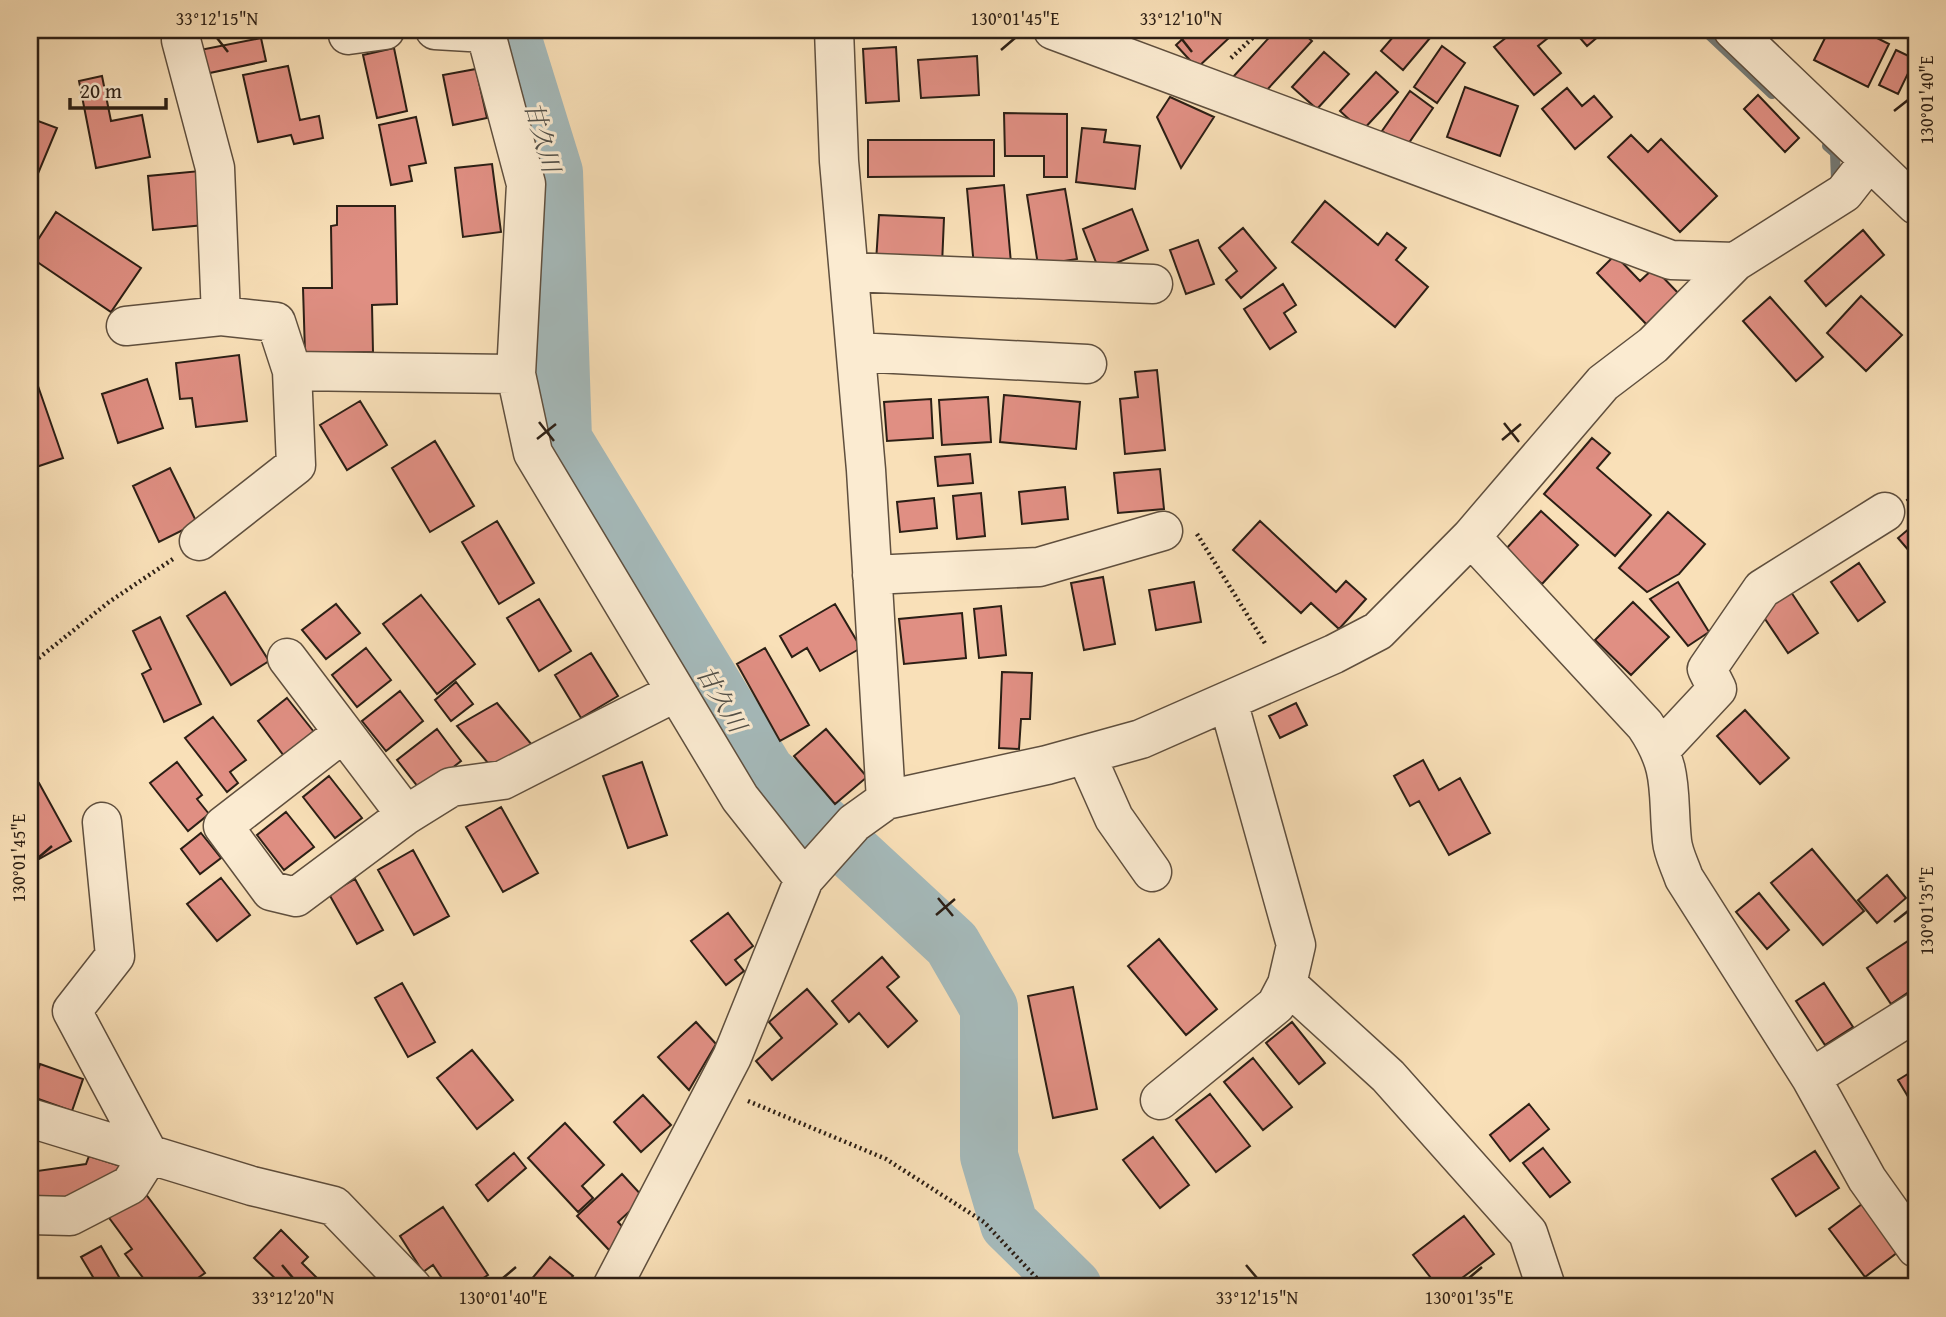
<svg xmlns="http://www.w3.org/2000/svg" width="1946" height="1317" font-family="'Gentium Book Plus','Noto Serif JP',serif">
	<rect width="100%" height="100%" fill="#f9e0b8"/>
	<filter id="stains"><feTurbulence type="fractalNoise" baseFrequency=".00286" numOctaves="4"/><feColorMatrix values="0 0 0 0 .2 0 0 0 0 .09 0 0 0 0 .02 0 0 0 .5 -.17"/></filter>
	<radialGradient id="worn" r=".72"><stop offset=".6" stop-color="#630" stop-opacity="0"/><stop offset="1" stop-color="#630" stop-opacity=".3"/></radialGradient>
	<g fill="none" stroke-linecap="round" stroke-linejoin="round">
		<!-- stream -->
		<path stroke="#757c79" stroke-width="10" d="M 1704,30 L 1772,94
			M 1827,146 L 1835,153 L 1836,180"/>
		<!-- river -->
		<path stroke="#a5babb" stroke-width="58" d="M 510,30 L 554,172 L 563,439 L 766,772 L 952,944 L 989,1008 L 989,1156 L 1009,1224 L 1073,1287"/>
	</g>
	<!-- building -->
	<path fill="#e08f83" stroke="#2c1f15" stroke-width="2" d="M 1192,30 L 1222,30 L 1229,38 L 1197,68 L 1176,45 Z
		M 1276,30 L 1300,30 L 1312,41 L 1265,92 L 1233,77 Z
		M 1399,30 L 1421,30 L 1430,38 L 1403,70 L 1381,51 Z
		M 1516,30 L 1558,30 L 1538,46 L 1561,73 L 1534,95 L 1494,47 Z
		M 1573,30 L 1606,30 L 1587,46 Z
		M 1829,30 L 1861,30 L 1889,44 L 1868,87 L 1814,60 Z
		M 261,38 L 266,61 L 205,74 L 200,50 Z
		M 1442,46 L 1465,63 L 1437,103 L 1414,87 Z
		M 896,47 L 899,101 L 866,103 L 863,49 Z
		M 394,48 L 407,111 L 377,118 L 363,55 Z
		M 1896,50 L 1915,59 L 1898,94 L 1879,85 Z
		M 1324,52 L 1349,74 L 1317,109 L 1292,87 Z
		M 977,56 L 979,95 L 921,98 L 918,60 Z
		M 288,66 L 300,120 L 319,116 L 323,138 L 294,144 L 291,135 L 258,142 L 243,75 Z
		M 476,69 L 487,118 L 453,125 L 443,75 Z
		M 1376,72 L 1398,92 L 1362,131 L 1340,111 Z
		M 102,76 L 111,121 L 142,115 L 150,157 L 96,168 L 79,81 Z
		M 1465,87 L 1518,106 L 1500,156 L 1447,137 Z
		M 1567,88 L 1582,106 L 1594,96 L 1612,117 L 1575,149 L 1542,109 Z
		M 1410,91 L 1433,108 L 1406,147 L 1382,131 Z
		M 1758,95 L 1799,138 L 1785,152 L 1744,109 Z
		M 1170,97 L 1214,117 L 1181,168 L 1157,117 Z
		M 1004,113 L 1067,114 L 1067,177 L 1044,177 L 1044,156 L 1005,156 Z
		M 416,117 L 426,163 L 409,166 L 412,181 L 391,185 L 379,125 Z
		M 30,118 L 57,128 L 37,176 L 30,173 Z
		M 1082,128 L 1106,130 L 1104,142 L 1140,146 L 1135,189 L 1076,182 Z
		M 1631,135 L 1648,152 L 1661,139 L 1717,196 L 1680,232 L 1608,157 Z
		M 868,140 L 994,140 L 994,176 L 868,177 Z
		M 492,164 L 501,232 L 463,237 L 455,168 Z
		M 200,171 L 204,225 L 153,230 L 148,176 Z
		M 1004,185 L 1011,263 L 974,267 L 967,189 Z
		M 1065,189 L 1077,259 L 1038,265 L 1027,195 Z
		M 1325,201 L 1378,245 L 1387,233 L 1406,248 L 1396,260 L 1428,287 L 1395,327 L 1292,242 Z
		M 337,206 L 395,206 L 397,304 L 372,305 L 373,352 L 305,353 L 303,288 L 332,288 L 331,226 L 337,225 Z
		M 1132,209 L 1148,250 L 1099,270 L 1083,229 Z
		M 56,212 L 141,268 L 111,312 L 30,257 L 30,252 Z
		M 879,215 L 944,218 L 942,265 L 876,262 Z
		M 1243,228 L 1276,268 L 1241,298 L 1226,280 L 1237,271 L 1219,248 Z
		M 1863,230 L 1884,255 L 1826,306 L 1805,281 Z
		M 1198,240 L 1214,284 L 1186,294 L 1170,250 Z
		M 1615,255 L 1640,281 L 1654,268 L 1681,296 L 1649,327 L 1597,273 Z
		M 1283,284 L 1296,305 L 1284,313 L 1296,332 L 1270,349 L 1244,309 Z
		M 1861,296 L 1902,335 L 1866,371 L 1827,333 Z
		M 1770,297 L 1823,357 L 1796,381 L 1743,321 Z
		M 239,355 L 247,421 L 196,427 L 192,398 L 180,399 L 176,363 Z
		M 30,363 L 63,458 L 30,469 Z
		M 1157,370 L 1165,450 L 1125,454 L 1120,399 L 1138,397 L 1135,372 Z
		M 147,379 L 163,428 L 118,443 L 102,394 Z
		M 1004,395 L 1080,402 L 1076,449 L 1000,442 Z
		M 988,397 L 991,442 L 942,445 L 939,400 Z
		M 931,399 L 933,438 L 887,441 L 884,402 Z
		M 360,401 L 387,445 L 347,470 L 320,425 Z
		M 1592,438 L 1610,453 L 1597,468 L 1651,515 L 1615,556 L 1544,494 Z
		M 435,441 L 474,506 L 430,532 L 392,468 Z
		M 970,454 L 973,483 L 938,486 L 935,457 Z
		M 170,468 L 197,523 L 159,542 L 133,486 Z
		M 1160,469 L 1164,509 L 1118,513 L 1114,473 Z
		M 1065,487 L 1068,519 L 1022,524 L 1019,492 Z
		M 981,493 L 985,536 L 957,539 L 953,496 Z
		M 1916,493 L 1916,511 L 1907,500 Z
		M 934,498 L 937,528 L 900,532 L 897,502 Z
		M 1541,511 L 1578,545 L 1542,584 L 1505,550 Z
		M 1668,512 L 1705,544 L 1679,574 L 1647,592 L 1619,568 Z
		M 497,521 L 534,583 L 499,604 L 462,542 Z
		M 1260,521 L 1336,592 L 1346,581 L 1366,599 L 1339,629 L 1311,603 L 1301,613 L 1233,550 Z
		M 1916,523 L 1916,559 L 1898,538 Z
		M 1859,563 L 1885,602 L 1858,621 L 1831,582 Z
		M 1103,577 L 1115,644 L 1084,650 L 1071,583 Z
		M 1194,582 L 1201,622 L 1156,630 L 1149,590 Z
		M 1678,582 L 1709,632 L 1688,646 L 1650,599 Z
		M 225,592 L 269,661 L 231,685 L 187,616 Z
		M 1791,592 L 1818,633 L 1788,653 L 1761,613 Z
		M 421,595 L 475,664 L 437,694 L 383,624 Z
		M 539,599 L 571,651 L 539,671 L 507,618 Z
		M 1633,602 L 1669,637 L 1631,675 L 1595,640 Z
		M 336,604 L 360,633 L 326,659 L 302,630 Z
		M 835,604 L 861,648 L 820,671 L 807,648 L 792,657 L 780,636 Z
		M 1001,606 L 1006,655 L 979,658 L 974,609 Z
		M 962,613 L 966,658 L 904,664 L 899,619 Z
		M 160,617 L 201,704 L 164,722 L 142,674 L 151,669 L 133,631 Z
		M 366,648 L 391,680 L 357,707 L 332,675 Z
		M 765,648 L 809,725 L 780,741 L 737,664 Z
		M 591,653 L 618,696 L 581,718 L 555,675 Z
		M 1002,672 L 1032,673 L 1030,719 L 1021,719 L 1019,749 L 999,748 Z
		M 456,682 L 473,704 L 451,721 L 435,700 Z
		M 400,691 L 423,721 L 386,751 L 362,721 Z
		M 287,698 L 314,732 L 284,756 L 258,721 Z
		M 497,703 L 532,745 L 493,769 L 457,726 Z
		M 1296,703 L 1307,725 L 1280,738 L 1269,716 Z
		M 1745,710 L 1789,758 L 1760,784 L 1717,736 Z
		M 213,717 L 246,760 L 230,772 L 238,783 L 227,792 L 185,738 Z
		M 437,729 L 461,761 L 422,792 L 397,760 Z
		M 826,729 L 867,777 L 835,804 L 794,756 Z
		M 1423,760 L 1439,790 L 1460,778 L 1490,833 L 1449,855 L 1419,801 L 1410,806 L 1394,776 Z
		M 177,762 L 202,795 L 197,799 L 209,814 L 188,831 L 150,783 Z
		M 642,762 L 667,835 L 628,848 L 603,776 Z
		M 329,776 L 362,818 L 335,838 L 303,797 Z
		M 39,783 L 71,841 L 30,864 L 30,788 Z
		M 501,807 L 538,873 L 503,892 L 466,827 Z
		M 286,812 L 314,847 L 284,870 L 257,835 Z
		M 201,833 L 221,858 L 200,874 L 181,849 Z
		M 1812,849 L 1864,911 L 1823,945 L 1771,883 Z
		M 413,850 L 449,916 L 414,935 L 378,870 Z
		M 1887,875 L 1906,898 L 1877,923 L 1858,900 Z
		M 221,878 L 250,915 L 217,941 L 187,904 Z
		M 355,879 L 383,930 L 357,944 L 329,894 Z
		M 1759,893 L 1789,930 L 1767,949 L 1736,912 Z
		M 728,913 L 753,946 L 735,960 L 744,971 L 726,985 L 691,941 Z
		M 1159,939 L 1217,1009 L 1186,1035 L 1128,966 Z
		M 1908,941 L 1916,954 L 1916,987 L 1891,1004 L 1867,968 Z
		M 882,957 L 899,977 L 887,987 L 917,1021 L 888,1047 L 859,1013 L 849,1022 L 832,1001 Z
		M 402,983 L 435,1042 L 408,1057 L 375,998 Z
		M 1824,983 L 1853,1027 L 1825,1045 L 1796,1001 Z
		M 1073,987 L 1097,1109 L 1053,1118 L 1028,996 Z
		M 807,989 L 837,1024 L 772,1080 L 756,1061 L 782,1038 L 769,1022 Z
		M 696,1022 L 716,1044 L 689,1090 L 658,1057 Z
		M 1292,1022 L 1325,1063 L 1299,1084 L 1266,1043 Z
		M 472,1050 L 513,1100 L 477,1129 L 437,1078 Z
		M 1253,1058 L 1292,1107 L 1263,1130 L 1224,1082 Z
		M 40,1064 L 83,1079 L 72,1111 L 30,1096 Z
		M 1916,1069 L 1916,1110 L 1898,1080 Z
		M 1210,1094 L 1250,1146 L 1216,1172 L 1176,1120 Z
		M 643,1095 L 671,1125 L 641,1152 L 614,1122 Z
		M 1529,1104 L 1549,1129 L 1510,1161 L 1490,1135 Z
		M 565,1123 L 604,1165 L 582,1186 L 593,1198 L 578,1212 L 528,1158 Z
		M 1153,1137 L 1189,1185 L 1160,1208 L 1123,1160 Z
		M 1543,1148 L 1570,1182 L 1550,1197 L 1523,1163 Z
		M 1815,1151 L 1839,1188 L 1796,1216 L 1772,1179 Z
		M 514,1153 L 526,1168 L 488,1201 L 476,1185 Z
		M 89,1156 L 124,1167 L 74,1198 L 30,1203 L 30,1172 L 86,1164 Z
		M 622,1174 L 644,1198 L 618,1222 L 629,1234 L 610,1251 L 577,1216 Z
		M 142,1189 L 205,1273 L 185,1287 L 150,1287 L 125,1254 L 132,1249 L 107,1215 Z
		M 1862,1204 L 1898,1252 L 1865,1277 L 1829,1229 Z
		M 443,1207 L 488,1275 L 469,1287 L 448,1287 L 433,1265 L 423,1272 L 400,1236 Z
		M 1464,1216 L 1494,1254 L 1450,1287 L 1438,1287 L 1413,1255 Z
		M 281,1230 L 308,1257 L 302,1263 L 319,1280 L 311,1287 L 284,1287 L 254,1258 Z
		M 101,1246 L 122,1282 L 113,1287 L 99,1287 L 81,1257 Z
		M 550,1257 L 573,1276 L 568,1282 L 574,1287 L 525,1287 Z"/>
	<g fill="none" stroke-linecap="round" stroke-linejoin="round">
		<defs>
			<path id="minor" d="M 435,30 L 486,33
				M 485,30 L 526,184 L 516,374 L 533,453 L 740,798 L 804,879
				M 834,30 L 839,161 L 866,470 L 886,800
				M 1053,30 L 1671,260 L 1735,262
				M 1733,30 L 1916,205
				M 348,35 L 385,30
				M 181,40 L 215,168 L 221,316
				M 849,272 L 1153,284
				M 126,326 L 221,316 L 276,322 L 292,371 L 516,374
				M 856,352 L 1087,364
				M 1471,537 L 1645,725 C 1675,769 1667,792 1672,841 C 1673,853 1680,866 1684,878 L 1811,1078 L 1867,1179 L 1916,1248
				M 199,541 L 296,465 L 292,371
				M 872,575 L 1039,567 L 1163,531
				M 287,658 L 406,815
				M 1228,701 L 1296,945 L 1287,984 L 1388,1076 L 1528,1233 L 1546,1287
				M 343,733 L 223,826 L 271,891 L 296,897 L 406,815 L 451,787 L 503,780 L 676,692
				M 1661,749 L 1717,689 L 1707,669 L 1762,589 L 1885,512
				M 1086,755 L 1114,818 L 1152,872
				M 1811,1078 L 1916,1012
				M 1160,1100 L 1276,1005 L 1287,984
				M 30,1118 L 252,1186 L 334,1206 L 412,1287
				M 30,1215 L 70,1216 L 130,1185 L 149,1155 L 72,1011 L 115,956 L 102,822
				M 612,1287 L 732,1057 L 804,879 L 854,823 L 886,800 L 1047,765 L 1141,739 L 1334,654 L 1378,631 L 1471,537 L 1603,383 L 1653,345 L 1735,262 L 1844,193 L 1869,161"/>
		</defs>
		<!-- minor casing -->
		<use href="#minor" stroke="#5f4f3e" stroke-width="41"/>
		<!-- path -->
		<path stroke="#2c1f15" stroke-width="4.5" stroke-dasharray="2 3.5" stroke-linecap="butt" d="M 1231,58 L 1261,30
			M 1197,534 L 1266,645
			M 30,665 L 109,602 L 173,559
			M 748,1101 L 886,1159 L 984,1222 L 1045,1287"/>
		<!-- minor -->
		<use href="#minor" stroke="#fbebd1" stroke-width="38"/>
	</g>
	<!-- ticks -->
	<path fill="none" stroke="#2c1f15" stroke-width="2.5" d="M 217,38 L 228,52M 1181,38 L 1192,52M 1001,50 L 1015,38M 1894,111 L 1908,100M 539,422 L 554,441M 1504,423 L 1519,442M 537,439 L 556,424M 1502,440 L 1521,424M 38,858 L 52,846M 938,898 L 953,916M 936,915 L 955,899M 1894,922 L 1908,911M 282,1265 L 293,1278M 1246,1265 L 1257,1278M 503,1278 L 516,1267M 1469,1278 L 1482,1267"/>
	<g text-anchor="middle" stroke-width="6" stroke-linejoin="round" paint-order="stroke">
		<!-- water labels -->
		<g font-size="24" font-style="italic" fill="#504e47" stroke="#fbebd1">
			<text transform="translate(542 137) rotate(74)" y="8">甘久川</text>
			<text transform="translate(721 699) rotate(59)" y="8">甘久川</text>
		</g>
	</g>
	<!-- margin -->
	<rect width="1946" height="1317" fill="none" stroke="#f9e0b8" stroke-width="77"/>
	<!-- scale -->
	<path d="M70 98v10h96v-10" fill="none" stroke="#2c1f15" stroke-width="3.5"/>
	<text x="80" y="98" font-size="21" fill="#2c1f15" stroke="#fbebd1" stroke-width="5" paint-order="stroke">20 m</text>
	<rect x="38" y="38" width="1870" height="1240" fill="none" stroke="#2c1f15" stroke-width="2.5"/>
	<g font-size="18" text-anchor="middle" fill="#2c1f15">
		<text x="217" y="25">33°12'15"N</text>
		<text x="1015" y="25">130°01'45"E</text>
		<text x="1181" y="25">33°12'10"N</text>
		<text transform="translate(1927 100) rotate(-90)" y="6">130°01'40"E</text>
		<text transform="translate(19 858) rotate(-90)" y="6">130°01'45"E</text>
		<text transform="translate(1927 911) rotate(-90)" y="6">130°01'35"E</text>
		<text x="293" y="1304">33°12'20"N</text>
		<text x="503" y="1304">130°01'40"E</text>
		<text x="1257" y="1304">33°12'15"N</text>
		<text x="1469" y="1304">130°01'35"E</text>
	</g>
	<rect width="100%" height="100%" filter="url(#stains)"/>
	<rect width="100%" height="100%" fill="url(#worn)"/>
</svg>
